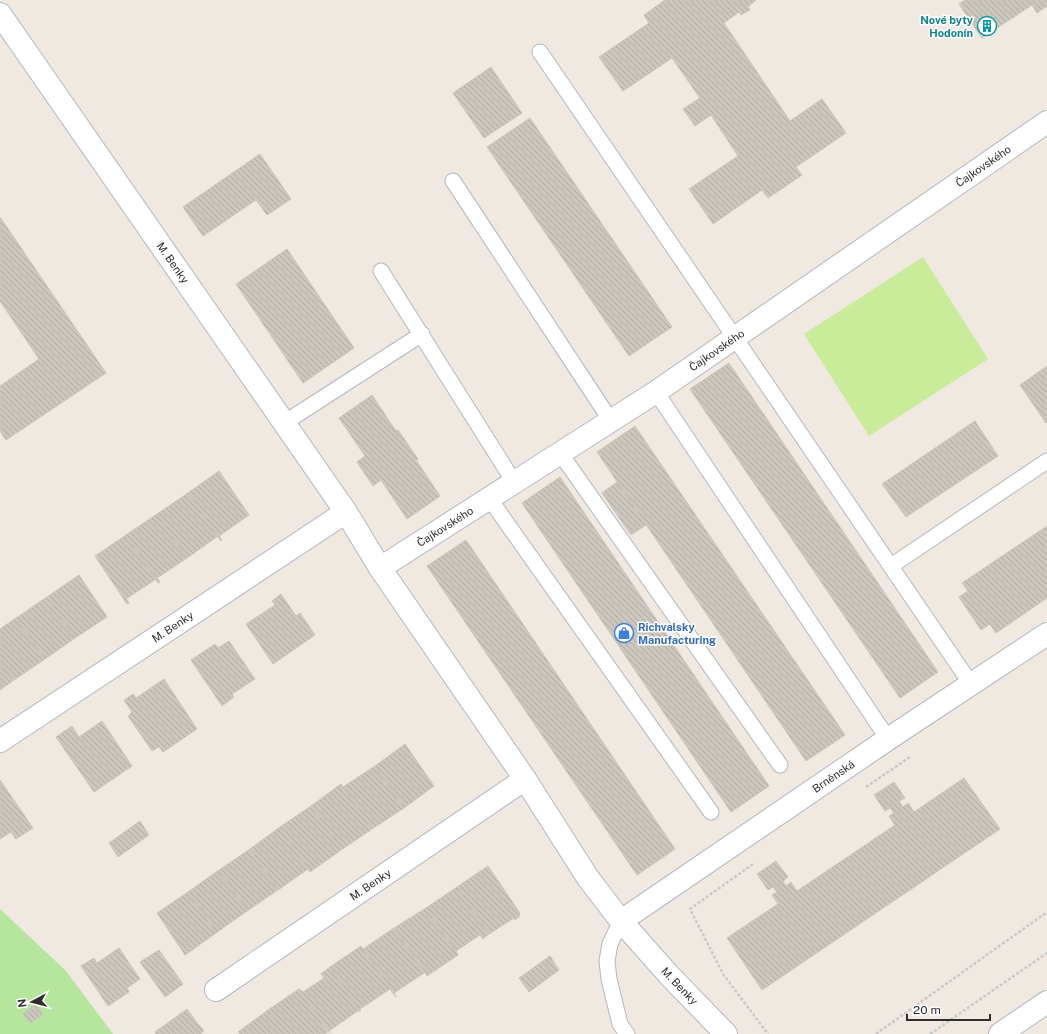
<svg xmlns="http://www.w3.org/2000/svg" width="1047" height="1034" font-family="'Public Sans',sans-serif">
	<defs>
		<pattern id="building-back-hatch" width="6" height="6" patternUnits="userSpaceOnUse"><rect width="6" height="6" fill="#cbc7bf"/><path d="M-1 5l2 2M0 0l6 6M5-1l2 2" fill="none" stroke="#afaba4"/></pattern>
	</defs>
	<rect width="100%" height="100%" fill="#efe9e1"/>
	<!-- green -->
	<path fill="#b6e59e" d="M 0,909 L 66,971 L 113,1034 L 0,1034 Z"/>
	<!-- pitch -->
	<path fill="#c9ec9a" d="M 923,257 L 988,359 L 869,436 L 804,334 Z"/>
	<!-- building -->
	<path fill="url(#building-back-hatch)" stroke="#cbc5ba" d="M 665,0 L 756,0 L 748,7 L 750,10 L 741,15 L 739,12 L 724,23 L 790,121 L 822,99 L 846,133 L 796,167 L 802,175 L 768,198 L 762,190 L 713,224 L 689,189 L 738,156 L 711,115 L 695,126 L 683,109 L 700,98 L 672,58 L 623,91 L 599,57 L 649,23 L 644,15 Z
		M 965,0 L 1047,0 L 1047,6 L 1037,13 L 1032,5 L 982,38 L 959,4 Z
		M 491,67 L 522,113 L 484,138 L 453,93 Z
		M 530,118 L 672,327 L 629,356 L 487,147 Z
		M 260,154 L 291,199 L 267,215 L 256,200 L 203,236 L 183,207 Z
		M 0,217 L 106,373 L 6,440 L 0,431 L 0,386 L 39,359 L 0,301 Z
		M 287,249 L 354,348 L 303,383 L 236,284 Z
		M 729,363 L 938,672 L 900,698 L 690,389 Z
		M 1047,366 L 1047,422 L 1046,423 L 1020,385 Z
		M 372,395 L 396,431 L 398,430 L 418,459 L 416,460 L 440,496 L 407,519 L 381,480 L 373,486 L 357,462 L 365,456 L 339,418 Z
		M 975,421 L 998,456 L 906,517 L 882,484 Z
		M 635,426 L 845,735 L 806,761 L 597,452 Z
		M 219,471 L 249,515 L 219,536 L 222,540 L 221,541 L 188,493 Z
		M 560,477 L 769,786 L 731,812 L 522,503 Z
		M 617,482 L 646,525 L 631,535 L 602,493 Z
		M 188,493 L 218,536 L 187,558 L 157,514 Z
		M 157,514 L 187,558 L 157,578 L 160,582 L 158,583 L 126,535 Z
		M 1047,526 L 1047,598 L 996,633 L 990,624 L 981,630 L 959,597 L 968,591 L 962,583 Z
		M 126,535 L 156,579 L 126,599 L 129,603 L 127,604 L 95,556 Z
		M 466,540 L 675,849 L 637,875 L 427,566 Z
		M 79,575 L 107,617 L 75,638 L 47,597 Z
		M 281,594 L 296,616 L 300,613 L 315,635 L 273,664 L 246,624 L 275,605 L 272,601 Z
		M 47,597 L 75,638 L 45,659 L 16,618 Z
		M 16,618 L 45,659 L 14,680 L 0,661 L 0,629 Z
		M 229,641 L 255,679 L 232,694 L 234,697 L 222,706 L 191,660 L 215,644 L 218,648 Z
		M 0,661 L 14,680 L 0,690 Z
		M 164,679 L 197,729 L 163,752 L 159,747 L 152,751 L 128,716 L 132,712 L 124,700 L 133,694 L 136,698 Z
		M 102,721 L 132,766 L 94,792 L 56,737 L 72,726 L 79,737 Z
		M 405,744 L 434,786 L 404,808 L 375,766 Z
		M 375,766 L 404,808 L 372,829 L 343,787 Z
		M 964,778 L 1000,829 L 762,990 L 727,938 L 778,904 L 772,895 L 777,892 L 773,887 L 768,890 L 757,874 L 776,861 L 788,877 L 783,881 L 786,886 L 791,882 L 797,891 L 895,825 L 889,816 L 894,813 L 890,808 L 885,811 L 874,795 L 894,782 L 905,798 L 899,801 L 903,807 L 908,803 L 914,812 Z
		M 0,780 L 33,828 L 16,839 L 11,832 L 0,839 Z
		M 341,784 L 372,829 L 341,850 L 311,806 Z
		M 311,806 L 341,850 L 310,872 L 280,827 Z
		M 140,821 L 149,835 L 118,857 L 109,843 Z
		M 280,827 L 308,869 L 278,890 L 250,849 Z
		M 250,849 L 278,890 L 247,911 L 219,870 Z
		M 488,866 L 520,913 L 519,914 L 520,916 L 515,920 L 514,918 L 489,934 L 457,887 Z
		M 219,870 L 247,911 L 216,933 L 188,892 Z
		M 457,887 L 489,934 L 483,939 L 480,935 L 456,951 L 458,955 L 426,908 Z
		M 188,892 L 216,933 L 185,955 L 157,913 Z
		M 426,908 L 458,955 L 427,976 L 394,928 Z
		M 394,928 L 424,973 L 394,993 L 396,997 L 363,949 Z
		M 361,946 L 394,994 L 390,989 L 360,1009 L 360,1012 L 330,967 Z
		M 119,948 L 140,979 L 127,988 L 129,992 L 108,1006 L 81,966 L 94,958 L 97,963 Z
		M 159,950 L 183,984 L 165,997 L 140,962 Z
		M 550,956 L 559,970 L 529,992 L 519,978 Z
		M 330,967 L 360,1012 L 359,1010 L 329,1031 L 330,1033 L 299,989 L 303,992 L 324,978 L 321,974 Z
		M 299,989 L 328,1032 L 324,1034 L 285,1034 L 268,1010 Z
		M 35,1004 L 43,1014 L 31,1023 L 23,1014 Z
		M 187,1009 L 195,1020 L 177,1034 L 156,1034 L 155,1032 Z
		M 268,1010 L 285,1034 L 240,1034 L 238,1032 Z
		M 195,1020 L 204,1031 L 200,1034 L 177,1034 Z"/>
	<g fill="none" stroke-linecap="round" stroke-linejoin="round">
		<defs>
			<path id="lane" d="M 540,52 L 971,684
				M 453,181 L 611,421
				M 381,271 L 514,482
				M 656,392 L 888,739
				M 284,423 L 422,334
				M 560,453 L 780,765
				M 489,498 L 711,812
				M 891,566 L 1047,461
				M 621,921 L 610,944 L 607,961 L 609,979 L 620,1024 L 627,1034"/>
			<g id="street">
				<path id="s1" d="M 0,14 L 346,512 L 380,568 L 525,779 L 588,878 L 621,921 L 668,974 L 726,1034"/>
				<path id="s2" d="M 380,568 L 656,392 L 1047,122"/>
				<path id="s3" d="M 0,741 L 346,512"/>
				<path id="s4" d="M 621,921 L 888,739 L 1047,634"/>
				<path id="s5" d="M 216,990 L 525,779"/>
			</g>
			<path id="secondary" d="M 1000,1034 L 1047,1002"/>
		</defs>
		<!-- lane casing -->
		<use href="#lane" stroke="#b4b7c1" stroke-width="17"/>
		<!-- street casing -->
		<use href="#street" stroke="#b4b7c1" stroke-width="24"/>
		<!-- secondary casing -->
		<use href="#secondary" stroke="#b4b7c1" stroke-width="24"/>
		<!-- path -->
		<path stroke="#c9c9c9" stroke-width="2.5" stroke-dasharray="3 2" stroke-linecap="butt" d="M 866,787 L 910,757
			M 753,864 L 690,909 L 723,974 L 768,1034
			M 876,1034 L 1047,912
			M 930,1034 L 1047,953"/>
		<!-- lane -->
		<use href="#lane" stroke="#fff" stroke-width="15"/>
		<!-- street -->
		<use href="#street" stroke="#fff" stroke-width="22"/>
		<!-- secondary -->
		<use href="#secondary" stroke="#fff" stroke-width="22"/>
	</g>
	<!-- icons -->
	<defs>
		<symbol id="building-ring" viewBox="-11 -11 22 22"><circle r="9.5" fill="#fff" stroke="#0f9aa8" stroke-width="1.5"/><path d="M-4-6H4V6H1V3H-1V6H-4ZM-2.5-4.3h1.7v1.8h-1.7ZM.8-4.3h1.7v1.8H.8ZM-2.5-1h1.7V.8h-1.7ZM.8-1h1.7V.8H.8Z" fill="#0f9aa8"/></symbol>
		<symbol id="shop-ring" viewBox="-11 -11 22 22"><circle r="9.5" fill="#fff" stroke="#3f7fe0" stroke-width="1.5"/><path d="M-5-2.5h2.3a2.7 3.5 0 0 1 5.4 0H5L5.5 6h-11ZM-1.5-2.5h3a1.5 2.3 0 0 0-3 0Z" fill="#3f7fe0"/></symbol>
	</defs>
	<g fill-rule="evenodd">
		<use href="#building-ring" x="976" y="15" width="22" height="22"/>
		<use href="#shop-ring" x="613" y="622" width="22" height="22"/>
	</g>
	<g text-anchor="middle" stroke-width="3" stroke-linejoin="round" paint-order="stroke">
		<!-- culture labels -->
		<g font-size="11" font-weight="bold" fill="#0d838f" stroke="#fff" text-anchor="end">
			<text x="973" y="24">Nové byty<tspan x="973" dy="13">Hodonín</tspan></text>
		</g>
		<!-- street labels -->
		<g font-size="11" fill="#2e2e2e" stroke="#fff">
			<text dy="4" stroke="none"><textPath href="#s2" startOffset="725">Čajkovského</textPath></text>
			<text dy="4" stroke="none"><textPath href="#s1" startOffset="303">M. Benky</textPath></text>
			<text dy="4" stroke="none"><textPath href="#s2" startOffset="401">Čajkovského</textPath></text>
			<text dy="4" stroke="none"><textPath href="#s2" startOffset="77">Čajkovského</textPath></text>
			<text dy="4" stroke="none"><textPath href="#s3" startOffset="207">M. Benky</textPath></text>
			<text dy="4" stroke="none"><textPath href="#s4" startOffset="257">Brněnská</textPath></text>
			<text dy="4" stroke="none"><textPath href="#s5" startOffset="187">M. Benky</textPath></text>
			<text dy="4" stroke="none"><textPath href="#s1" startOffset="1187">M. Benky</textPath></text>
		</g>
		<!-- shop labels -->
		<g font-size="11" font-weight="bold" fill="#366cbe" stroke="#fff" text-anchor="start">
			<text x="638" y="631">Richvalsky<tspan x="638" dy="13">Manufacturing</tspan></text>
		</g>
	</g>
	<!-- north arrow -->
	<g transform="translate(32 1002) rotate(263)" stroke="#ffffff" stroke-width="3" paint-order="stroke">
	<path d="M0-3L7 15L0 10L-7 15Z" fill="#2e2e2e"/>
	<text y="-6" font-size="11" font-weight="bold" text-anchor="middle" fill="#2e2e2e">N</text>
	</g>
	<!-- scale -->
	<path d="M907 1014v6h83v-6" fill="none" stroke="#2e2e2e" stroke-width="2"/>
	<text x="913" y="1014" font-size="12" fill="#2e2e2e" stroke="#ffffff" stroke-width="3" paint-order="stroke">20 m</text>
</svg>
